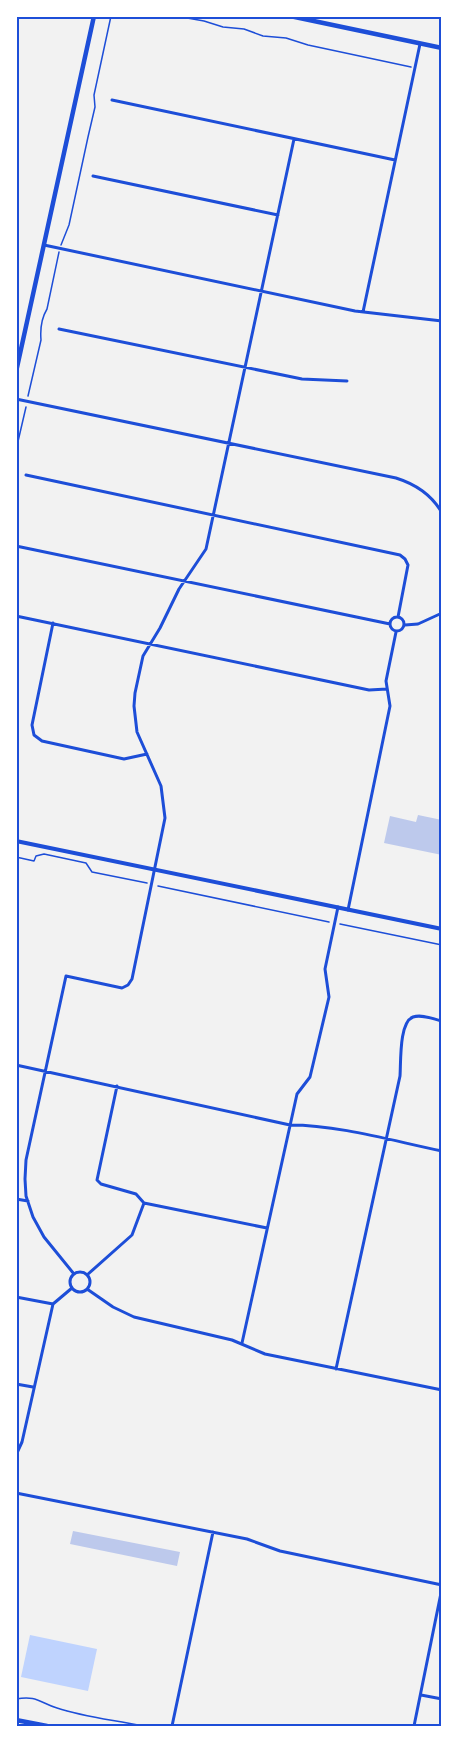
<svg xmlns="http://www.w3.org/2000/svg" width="458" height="1743" font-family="'Fira Sans',sans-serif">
	<rect width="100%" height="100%" fill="#f2f2f2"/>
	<!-- water -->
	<path fill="#bfd3fe" d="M 30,1635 L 97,1649 L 88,1691 L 21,1677 Z"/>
	<!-- building -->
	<path fill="#bdc9ec" d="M 418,815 L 442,820 L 442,855 L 384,843 L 390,816 L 416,822 Z
		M 73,1531 L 180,1552 L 177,1566 L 70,1544 Z"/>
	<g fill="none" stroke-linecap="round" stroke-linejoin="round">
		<!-- path -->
		<path stroke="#1d4ed8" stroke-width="1.5" d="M 176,16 L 204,21 L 223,27 L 244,29 L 263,36 L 286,38 L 308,45 L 411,67
			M 61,245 L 69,225 L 88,137 L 95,107 L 94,95 L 111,16
			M 28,396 L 41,340 C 40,328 41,319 47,309 L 59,252
			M 16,450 L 26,407
			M 16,857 L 34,861 L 36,856 L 44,854 L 86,863 L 92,872 L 147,883
			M 158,886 L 329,922
			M 340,924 L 442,945
			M 16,1699 C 37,1695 40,1703 57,1708 C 84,1717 114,1720 142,1726"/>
		<!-- minor -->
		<path stroke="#1d4ed8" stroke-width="3" d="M 112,100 L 395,160
			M 93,176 L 278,215
			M 44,245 L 355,311 L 442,321
			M 363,312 L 420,44
			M 59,329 L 302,379 L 347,381
			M 16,399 L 396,478 C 415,484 432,495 442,513
			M 26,475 L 400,555 L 405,559 L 408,565 L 398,617
			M 16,546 L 390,624
			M 16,616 L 369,690 L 387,689
			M390 624a7 7 0 1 1 14 0a7 7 0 1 1-14 0Z
			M 53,623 L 32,725 L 34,735 L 42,741 L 124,759 L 147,754
			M 405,625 L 418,624 L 442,613
			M 348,910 L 390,706 L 386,681 L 396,632
			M 16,1065 L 290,1125 C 339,1125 393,1141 442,1151
			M 16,1199 L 28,1201
			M 144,1203 L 267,1228
			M70 1282a10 10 0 1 1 20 0a10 10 0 1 1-20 0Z
			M 74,1274 L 44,1237 L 33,1217 L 26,1196 L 25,1179 L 26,1160 L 66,976 L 122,988 L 128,985 L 132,979 L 165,818 L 161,786 L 137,732 L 134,706 L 135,693 L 143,656 L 160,628 L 179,589 L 206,549 L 294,139
			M 87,1275 L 132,1235 L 144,1203 L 136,1194 L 101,1184 L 97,1180 L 117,1086
			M 87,1289 L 113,1307 L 134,1317 L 232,1340 L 265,1354 L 442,1390
			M 16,1297 L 53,1304
			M 242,1343 L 297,1094 L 310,1077 L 329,997 L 325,969 L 338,907
			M 336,1369 L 400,1076 C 401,1062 399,1022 413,1017 C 422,1014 433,1019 442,1021
			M 16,1384 L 33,1387
			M 16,1455 L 22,1442 L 53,1304 L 72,1288
			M 16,1493 L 247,1539 L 280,1551 L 442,1585
			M 421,1695 L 442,1699
			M 172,1726 L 213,1532
			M 414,1726 L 442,1588"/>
		<!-- tertiary -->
		<path stroke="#1d4ed8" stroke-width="4" d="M 16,841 L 442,929"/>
		<!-- secondary -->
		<path stroke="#1d4ed8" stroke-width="4.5" d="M 290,16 L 442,48
			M 16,372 L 94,16
			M 16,1720 L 47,1726"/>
	</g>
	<!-- border -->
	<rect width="458" height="1743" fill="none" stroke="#ffffff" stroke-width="36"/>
	<rect x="18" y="18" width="422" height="1707" fill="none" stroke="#1d4ed8" stroke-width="2"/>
</svg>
